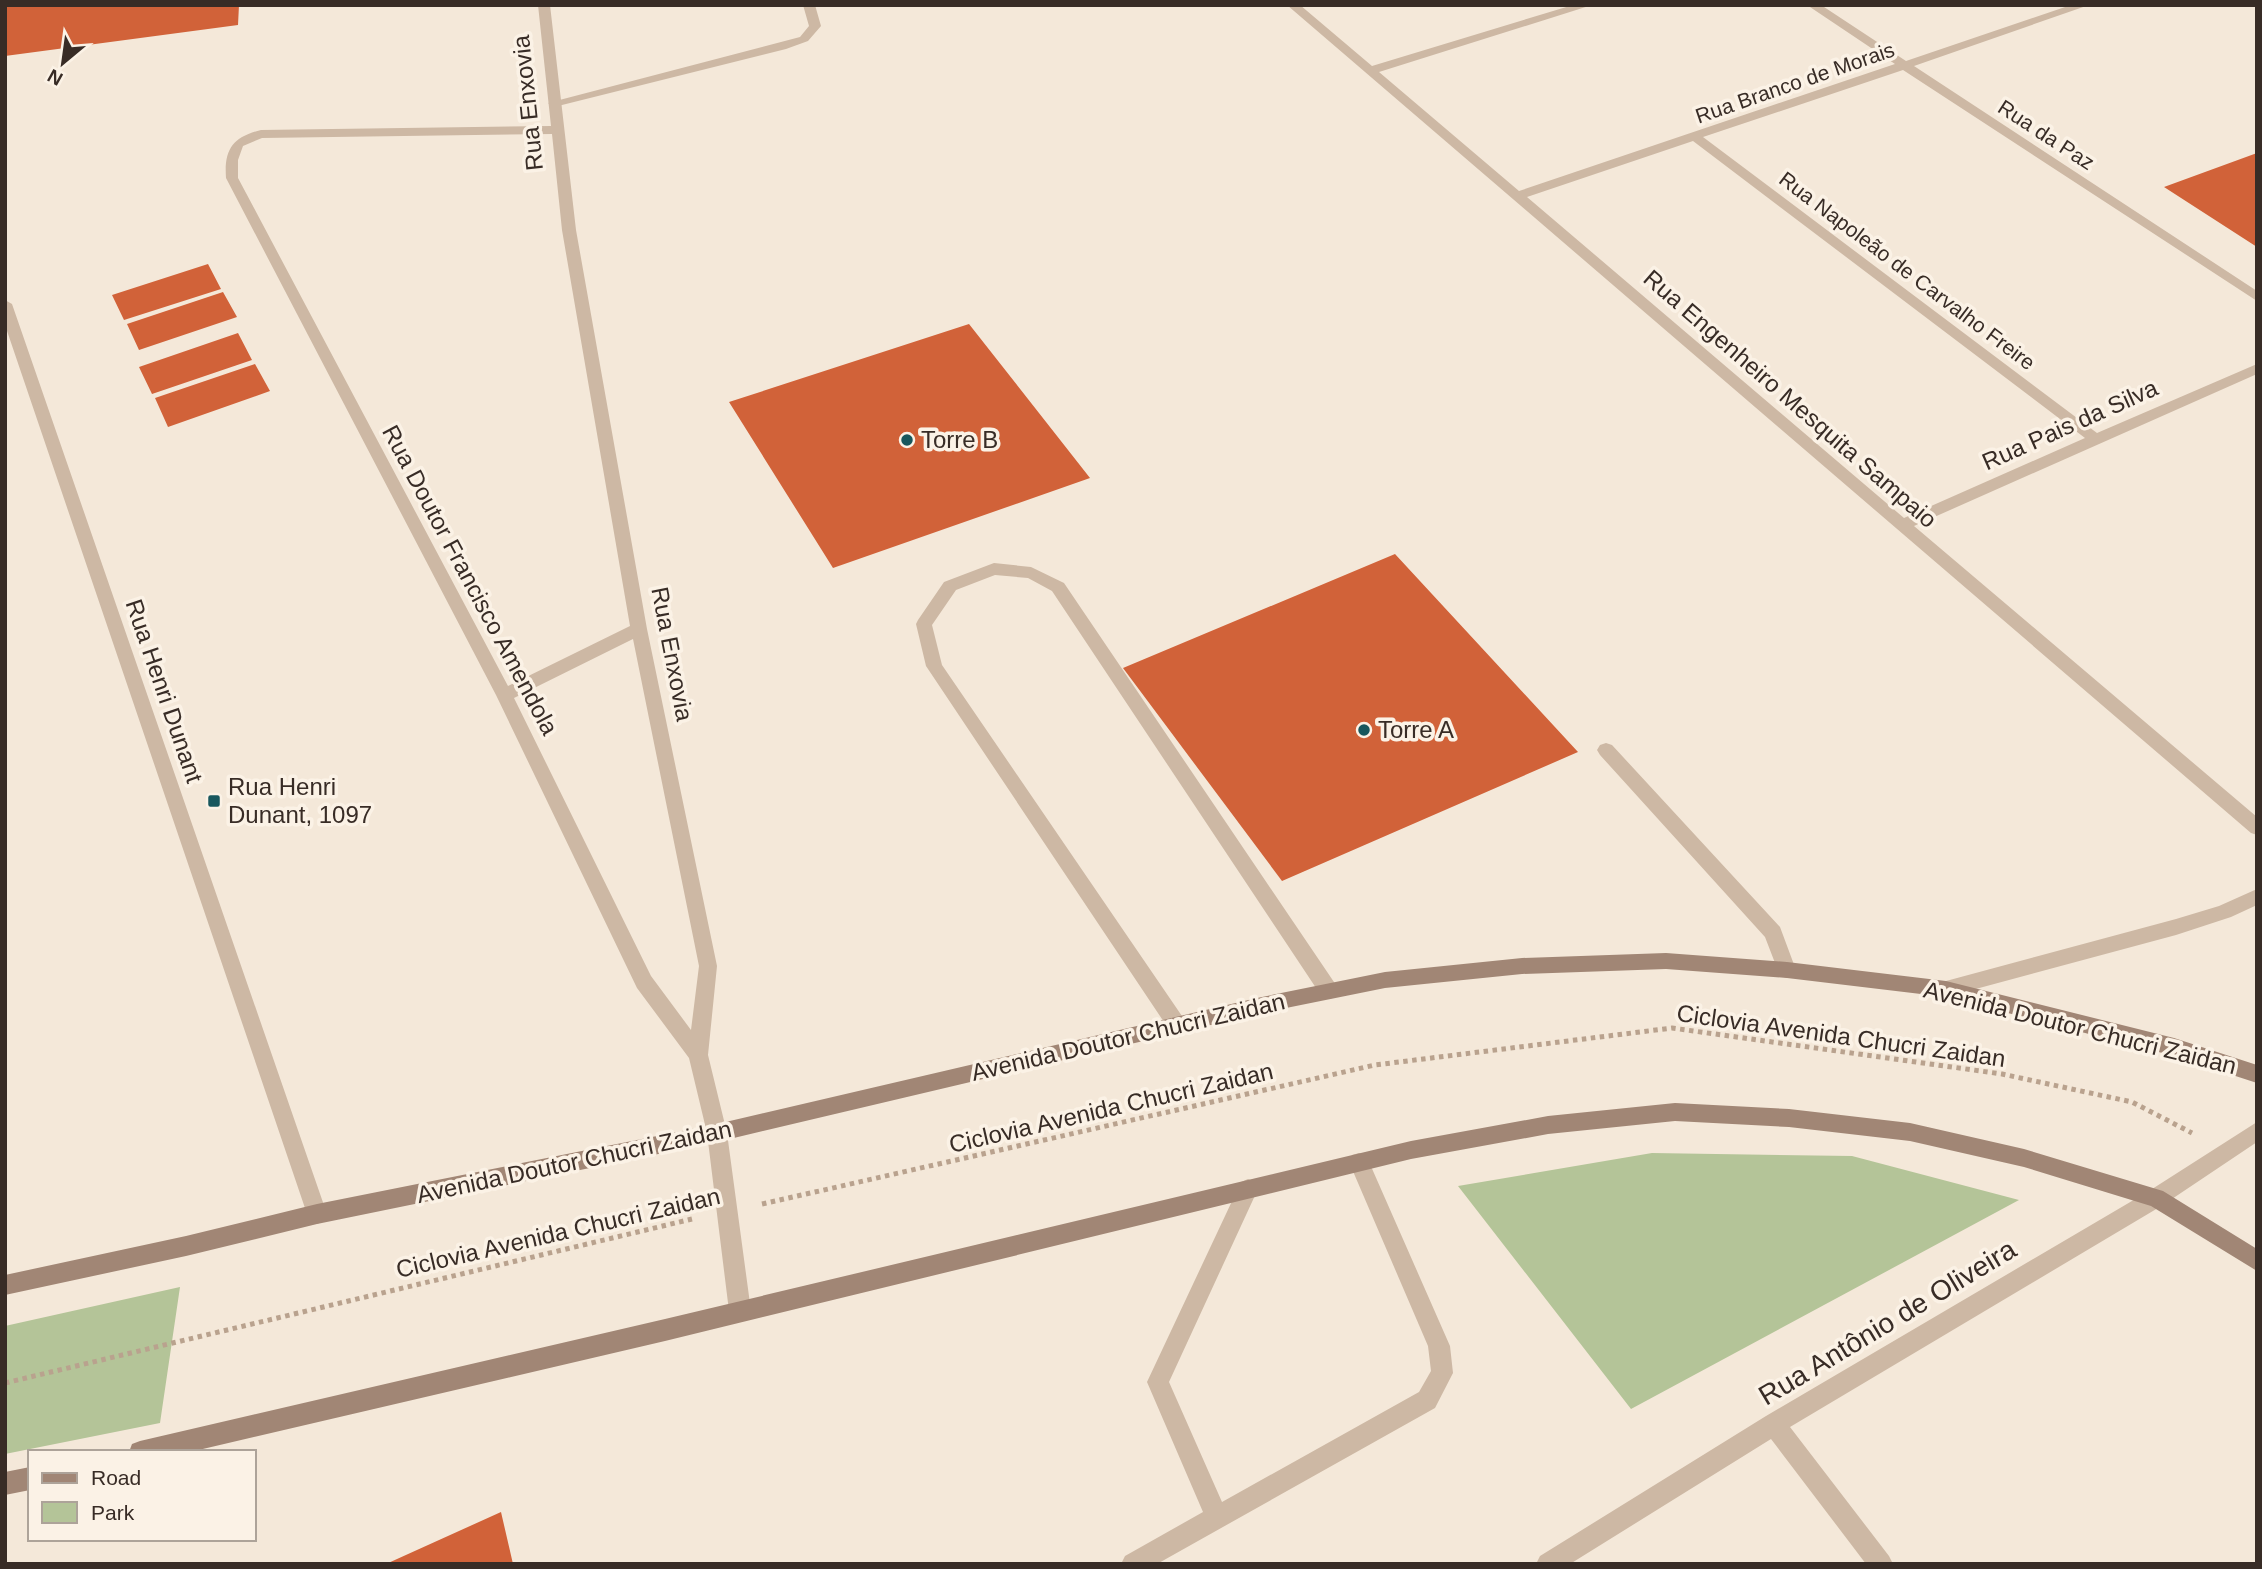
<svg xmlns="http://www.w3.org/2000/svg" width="2262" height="1569" font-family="Helvetica,sans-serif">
	<rect width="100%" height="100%" fill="#f4e8d9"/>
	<!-- green -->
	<path fill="#b4c498" d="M 1652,1153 L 1852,1156 L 2019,1200 L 1631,1409 L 1458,1186 Z
		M 180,1287 L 160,1423 L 5,1454 L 5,1326 Z"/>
	<!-- building -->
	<path fill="#d16239" d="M 5,5 L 239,5 L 238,25 L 5,56 Z
		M 2257,153 L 2257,247 L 2164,187 Z
		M 208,264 L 221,289 L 124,320 L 112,295 Z
		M 223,292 L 237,317 L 139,350 L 127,324 Z
		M 969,324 L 1090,478 L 833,568 L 729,402 Z
		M 238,333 L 252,360 L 152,394 L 139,367 Z
		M 255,364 L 270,391 L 168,427 L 155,398 Z
		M 1395,554 L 1578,752 L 1282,881 L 1123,668 Z
		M 501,1512 L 513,1564 L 386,1564 Z"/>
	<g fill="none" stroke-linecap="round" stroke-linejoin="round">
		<!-- path -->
		<path stroke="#b9a28e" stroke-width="5" stroke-dasharray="4.5 4.5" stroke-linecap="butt" d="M 762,1204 L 1375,1065 L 1672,1028 L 2002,1074 L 2132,1102 L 2192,1133
			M 5,1383 L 692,1219"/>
		<!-- service -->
		<path fill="#cdb8a4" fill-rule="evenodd" d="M 803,5 L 815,5 L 821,26 L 808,41 L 786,49 L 554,107 L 548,103 L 800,37 L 809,26 Z
			M 994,563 L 1031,567 L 1064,583 L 1336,985 L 1339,991 L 1336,997 L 1329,999 L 1322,997 L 1052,591 L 1028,578 L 995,575 L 956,590 L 932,625 L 942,665 L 1184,1019 L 1187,1025 L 1184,1031 L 1177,1033 L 1170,1031 L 926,666 L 916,624 L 918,620 L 944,582 Z
			M 1606,743 L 1612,745 L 1780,927 L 1796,970 L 1794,976 L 1787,978 L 1780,976 L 1765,937 L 1600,755 L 1597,750 L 1600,745 Z
			M 1359,1153 L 1366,1155 L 1450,1346 L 1453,1373 L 1435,1408 L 1157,1564 L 1121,1564 L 1125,1556 L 1203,1512 L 1147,1382 L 1241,1182 L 1248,1179 L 1255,1182 L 1258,1189 L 1169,1382 L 1222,1502 L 1419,1392 L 1431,1371 L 1428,1346 L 1349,1162 L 1352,1155 Z"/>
		<!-- minor -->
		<path fill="#cdb8a4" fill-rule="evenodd" d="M 538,5 L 550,5 L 576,230 L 647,629 L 717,966 L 708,1055 L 727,1133 L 751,1311 L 748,1318 L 740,1322 L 732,1318 L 729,1311 L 707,1133 L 689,1058 L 637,988 L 496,695 L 226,178 C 224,149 233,137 261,130 L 551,126 ZM 552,134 L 562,230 L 630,626 L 508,686 L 238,178 L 238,160 L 243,146 L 262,138 ZM 633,639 L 699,966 L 691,1030 L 651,976 L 514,698 Z
			M 1287,5 L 1300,5 L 1372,66 L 1573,5 L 1592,5 L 1379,72 L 1519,191 L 1895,64 L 1807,5 L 1821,5 L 1906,61 L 2071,5 L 2089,5 L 1914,66 L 2257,291 L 2257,301 L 1903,70 L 1703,137 L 2097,433 L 2257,364 L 2257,374 L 1914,526 L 2257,817 L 2257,835 L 2251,833 ZM 1693,141 L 2085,438 L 1904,518 L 1527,197 Z
			M 5,300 L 12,304 L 327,1214 L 324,1221 L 317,1224 L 310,1221 L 307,1214 L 5,325 Z
			M 2257,889 L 2257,905 L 2231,917 L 2176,935 L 1946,997 L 1939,995 L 1936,989 L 1939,983 L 1946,981 L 2176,919 L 2219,906 Z
			M 2257,1122 L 2257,1142 L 2163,1205 L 1790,1427 L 1889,1556 L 1893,1564 L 1866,1564 L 1771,1439 L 1570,1564 L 1536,1564 L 1540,1556 L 1766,1416 L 2149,1191 Z"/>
		<!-- secondary -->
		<path fill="#a18675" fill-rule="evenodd" d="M 1666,953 L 1787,962 L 1946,981 L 2174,1038 L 2257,1065 L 2257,1083 L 2174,1056 L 1946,997 L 1787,978 L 1666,969 L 1522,974 L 1385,988 L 1257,1014 L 717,1142 L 317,1224 L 186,1256 L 5,1295 L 5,1275 L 186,1236 L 317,1204 L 717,1124 L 1257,998 L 1385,972 L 1522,958 Z
			M 1675,1103 L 1789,1109 L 1910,1123 L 2024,1149 L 2163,1191 L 2257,1249 L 2257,1271 L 2151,1206 L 2024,1167 L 1910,1141 L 1789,1127 L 1675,1121 L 1548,1134 L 1411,1159 L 665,1341 L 190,1452 L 129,1452 L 132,1444 L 140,1441 L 665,1319 L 1411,1141 L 1548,1116 Z
			M 30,1467 L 30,1490 L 5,1495 L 5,1472 Z"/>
	</g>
	<!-- markers -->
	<g fill="#18575d" stroke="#fbf2e6" stroke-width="2.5">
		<circle cx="907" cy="440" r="7"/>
		<circle cx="1364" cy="730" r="7"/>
		<rect x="207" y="794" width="14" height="14" rx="3.5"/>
	</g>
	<g text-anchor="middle" stroke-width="7" stroke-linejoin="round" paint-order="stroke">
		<!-- far-street labels -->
		<g font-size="21" fill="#382c26" stroke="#fbf2e6">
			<text transform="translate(1795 83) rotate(-19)" y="7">Rua Branco de Morais</text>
			<text transform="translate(2046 135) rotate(33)" y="7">Rua da Paz</text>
			<text transform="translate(1907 271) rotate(37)" y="7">Rua Napoleão de Carvalho Freire</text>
		</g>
		<!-- street labels -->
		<g font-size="24" fill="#382c26" stroke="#fbf2e6">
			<text transform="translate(528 103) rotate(-96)" y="8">Rua Enxovia</text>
			<text transform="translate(1790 399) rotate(41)" y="8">Rua Engenheiro Mesquita Sampaio</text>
			<text transform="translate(2070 425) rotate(-24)" y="8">Rua Pais da Silva</text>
			<text transform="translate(470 580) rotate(62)" y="8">Rua Doutor Francisco Amendola</text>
			<text transform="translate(672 654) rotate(79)" y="8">Rua Enxovia</text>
			<text transform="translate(164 691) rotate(71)" y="8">Rua Henri Dunant</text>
			<text transform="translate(2080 1028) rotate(14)" y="8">Avenida Doutor Chucri Zaidan</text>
			<text transform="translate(1841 1036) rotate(8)" y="8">Ciclovia Avenida Chucri Zaidan</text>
			<text transform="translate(1128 1037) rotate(-13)" y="8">Avenida Doutor Chucri Zaidan</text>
			<text transform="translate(1111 1108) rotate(-13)" y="8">Ciclovia Avenida Chucri Zaidan</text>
			<text transform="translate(574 1162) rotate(-12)" y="8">Avenida Doutor Chucri Zaidan</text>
			<text transform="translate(558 1233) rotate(-13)" y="8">Ciclovia Avenida Chucri Zaidan</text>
		</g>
		<!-- poi labels -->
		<g font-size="24" fill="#382c26" stroke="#fbf2e6" text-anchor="start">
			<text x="921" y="448">Torre B</text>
			<text x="1378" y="738">Torre A</text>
			<text x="228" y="795">Rua Henri<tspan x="228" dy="28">Dunant, 1097</tspan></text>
		</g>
		<!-- near-street labels -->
		<g font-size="28" fill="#382c26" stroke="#fbf2e6">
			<text transform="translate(1887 1322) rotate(-31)" y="10">Rua Antônio de Oliveira</text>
		</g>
	</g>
	<!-- border -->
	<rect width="2262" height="1569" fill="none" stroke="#382c26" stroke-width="14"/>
	<!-- legend -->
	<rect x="28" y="1450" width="228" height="91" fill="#fbf2e6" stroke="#ada399" stroke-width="2"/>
	<rect x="42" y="1473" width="35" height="10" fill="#a18675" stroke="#ada399" stroke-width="2"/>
	<text x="91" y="1485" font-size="21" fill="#382c26">Road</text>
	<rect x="42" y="1502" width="35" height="21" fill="#b4c498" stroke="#ada399" stroke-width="2"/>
	<text x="91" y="1520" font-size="21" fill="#382c26">Park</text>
	<!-- north arrow -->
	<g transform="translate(63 63) rotate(209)" stroke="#fbf2e6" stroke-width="5" paint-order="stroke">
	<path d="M0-5L12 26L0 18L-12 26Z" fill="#382c26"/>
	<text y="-10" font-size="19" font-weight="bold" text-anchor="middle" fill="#382c26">N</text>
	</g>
</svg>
